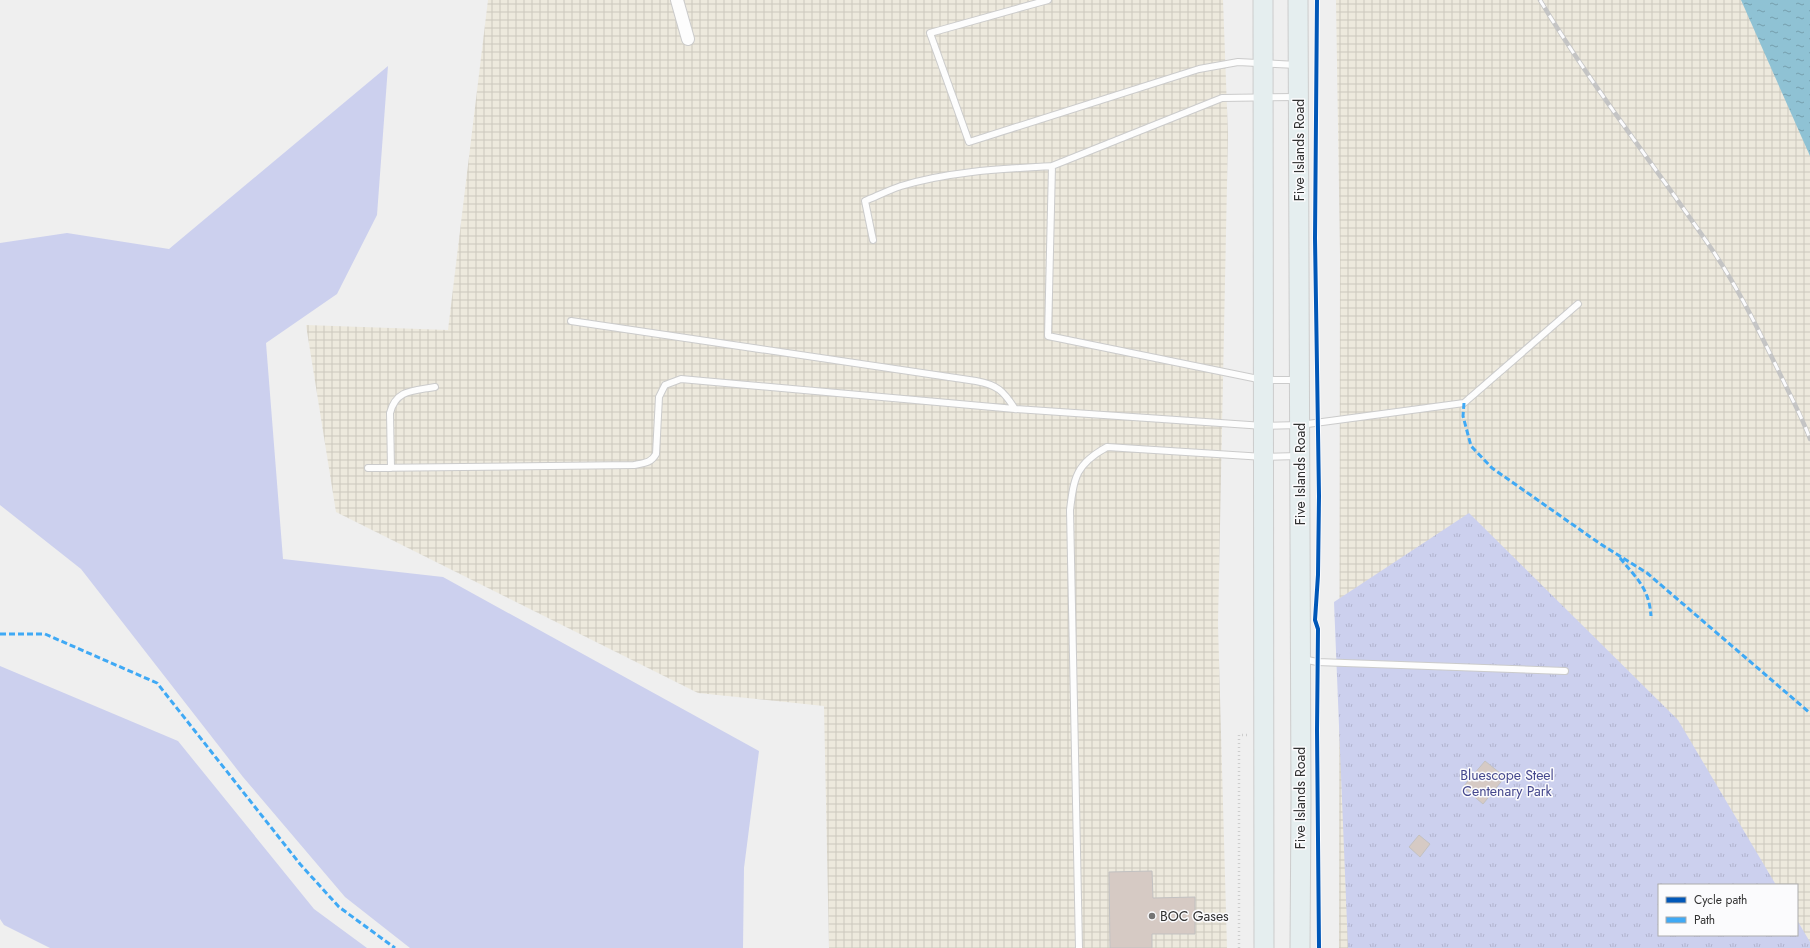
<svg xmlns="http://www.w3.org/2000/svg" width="1810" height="948" font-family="Jost,sans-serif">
	<defs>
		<pattern id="industrial-grid" width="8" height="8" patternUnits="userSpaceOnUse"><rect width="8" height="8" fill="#ede9dd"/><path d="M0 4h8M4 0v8" fill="none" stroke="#ccc8be"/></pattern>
		<pattern id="park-tufts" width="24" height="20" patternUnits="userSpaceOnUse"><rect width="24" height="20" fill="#ccd0ee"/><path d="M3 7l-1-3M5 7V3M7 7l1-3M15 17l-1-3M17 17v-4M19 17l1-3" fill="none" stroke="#b0b3cd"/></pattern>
		<pattern id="water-ripples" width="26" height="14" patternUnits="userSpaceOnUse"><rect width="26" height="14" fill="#8fc2d4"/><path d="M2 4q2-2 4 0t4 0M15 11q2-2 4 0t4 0" fill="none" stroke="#759ead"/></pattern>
	</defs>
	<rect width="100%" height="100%" fill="#efefef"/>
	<!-- industrial -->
	<path fill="url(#industrial-grid)" fill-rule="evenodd" d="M 488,0 L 1223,0 L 1228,135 L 1218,624 L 1227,948 L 829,948 L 824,706 L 698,693 L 336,512 L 306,325 L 448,330 Z
		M 1336,0 L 1810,0 L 1810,948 L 1339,948 L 1340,255 ZM 1659,885 L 1797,885 L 1797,935 L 1659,935 Z"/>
	<!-- green -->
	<path fill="#ccd0ee" d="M 388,66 L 377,215 L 337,294 L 266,343 L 283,559 L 443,577 L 759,751 L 744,868 L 743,948 L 410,948 L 345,897 L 243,777 L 81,569 L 0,505 L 0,243 L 67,233 L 169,249 Z
		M 0,666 L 178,741 L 314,909 L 367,948 L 50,948 L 4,925 L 0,919 Z"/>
	<!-- park -->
	<path fill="url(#park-tufts)" d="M 1469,513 L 1678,720 L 1776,885 L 1659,885 L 1659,935 L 1797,935 L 1797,920 L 1810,942 L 1810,948 L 1348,948 L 1334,602 Z"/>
	<!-- water -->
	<path fill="url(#water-ripples)" d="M 1741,0 L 1810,0 L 1810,156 Z"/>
	<!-- building -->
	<path fill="#d6cac4" stroke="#c2c1c1" d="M 1485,761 L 1505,777 L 1483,804 L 1463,787 Z
		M 1419,835 L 1430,844 L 1420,857 L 1409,847 Z
		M 1152,871 L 1153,898 L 1195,897 L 1195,934 L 1152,934 L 1152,948 L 1110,948 L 1109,872 Z"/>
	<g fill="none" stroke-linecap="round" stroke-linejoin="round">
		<defs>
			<path id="service" d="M 1048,0 L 930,33 L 969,142 L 1199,69 L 1238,62 L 1297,65
				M 873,240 L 865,201 C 877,196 889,190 901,186 C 950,171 1002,169 1052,166
				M 571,321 L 976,381 C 997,385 1003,390 1015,409
				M 1296,380 L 1263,380 L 1048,336 L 1052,166 L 1222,98 L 1297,97
				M 368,468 L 634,465 C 644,463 651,463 656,454 L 659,397 L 665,385 L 681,379 L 1015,409 L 1264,426 L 1300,425 L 1464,403 L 1578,304
				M 391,468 L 390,413 C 396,389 414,391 435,387
				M 1303,659 L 1317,662 L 1565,671
				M 1079,948 L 1070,510 C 1074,477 1076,464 1107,447 L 1264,457 L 1298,456"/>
			<path id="minor" d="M 677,0 L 688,39"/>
			<path id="primary" d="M 1263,0 L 1264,948
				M 1298,0 L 1301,800 L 1300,948"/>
		</defs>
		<!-- service casing -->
		<use href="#service" stroke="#cbcbcb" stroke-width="8"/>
		<!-- minor casing -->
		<use href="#minor" stroke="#cbcbcb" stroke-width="14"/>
		<!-- primary casing -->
		<use href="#primary" stroke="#ccc" stroke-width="21"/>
		<!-- path -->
		<path stroke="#cdcdcd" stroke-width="2.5" stroke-dasharray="1 3" stroke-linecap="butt" d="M 1239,948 L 1239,735 L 1248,735"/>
		<!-- service -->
		<use href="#service" stroke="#fdfdfd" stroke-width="6"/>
		<!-- minor -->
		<use href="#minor" stroke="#fdfdfd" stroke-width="12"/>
		<!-- primary -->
		<use href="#primary" stroke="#e5eeef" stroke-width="19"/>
		<defs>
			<path id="rail" d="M 1540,0 C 1592,87 1656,167 1713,251 C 1740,291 1760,333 1781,376 C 1791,397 1802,417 1810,439"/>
		</defs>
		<!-- rail casing -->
		<use href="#rail" stroke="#c4c4c4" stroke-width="4.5"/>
		<!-- rail -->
		<use href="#rail" stroke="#fbfbfd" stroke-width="3" stroke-dasharray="9" stroke-linecap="butt"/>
		<!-- quiet -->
		<path stroke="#3fa9f5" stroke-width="3" stroke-dasharray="6 3" stroke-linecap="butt" d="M 1464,403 L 1463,416 L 1471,446 L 1492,468 L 1599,543 L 1647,573 L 1810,713
			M 1620,558 C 1637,579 1649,588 1651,616
			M 0,634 L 45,634 L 157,683 L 300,864 L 339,907 L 395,948"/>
		<defs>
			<path id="cycleway" d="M 1317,0 L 1315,238 L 1319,496 L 1318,575 L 1315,620 L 1318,629 L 1317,730 L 1319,948"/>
		</defs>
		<!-- cycleway casing -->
		<use href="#cycleway" stroke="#fbfbfd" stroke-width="6"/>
		<!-- cycleway -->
		<use href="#cycleway" stroke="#0057b8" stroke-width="4"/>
	</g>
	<!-- markers -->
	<circle fill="#747474" stroke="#fbfbfd" stroke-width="1.5" cx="1152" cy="916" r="4"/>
	<g text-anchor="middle" stroke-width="3" stroke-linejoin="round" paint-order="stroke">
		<!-- street labels -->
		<g font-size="14" fill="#323232" stroke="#fbfbfd">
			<text transform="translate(1299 150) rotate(-90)" y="5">Five Islands Road</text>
			<text transform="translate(1300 474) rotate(-90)" y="5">Five Islands Road</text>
			<text transform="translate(1300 798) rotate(-90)" y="5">Five Islands Road</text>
		</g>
		<!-- park labels -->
		<g font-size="14" fill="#45488d" stroke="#fbfbfd">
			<text x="1507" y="780">Bluescope Steel<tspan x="1507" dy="16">Centenary Park</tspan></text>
		</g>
		<!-- poi labels -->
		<g font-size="14" fill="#323232" stroke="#fbfbfd" text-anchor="start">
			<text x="1160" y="921">BOC Gases</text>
		</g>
	</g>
	<!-- legend -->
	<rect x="1658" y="884" width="140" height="52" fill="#fbfbfd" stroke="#ababac"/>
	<rect x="1666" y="897" width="20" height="6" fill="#0057b8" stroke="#ababac"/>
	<text x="1694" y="904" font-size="12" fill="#323232">Cycle path</text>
	<rect x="1666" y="917" width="20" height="6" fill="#3fa9f5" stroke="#ababac"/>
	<text x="1694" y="924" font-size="12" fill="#323232">Path</text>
</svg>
